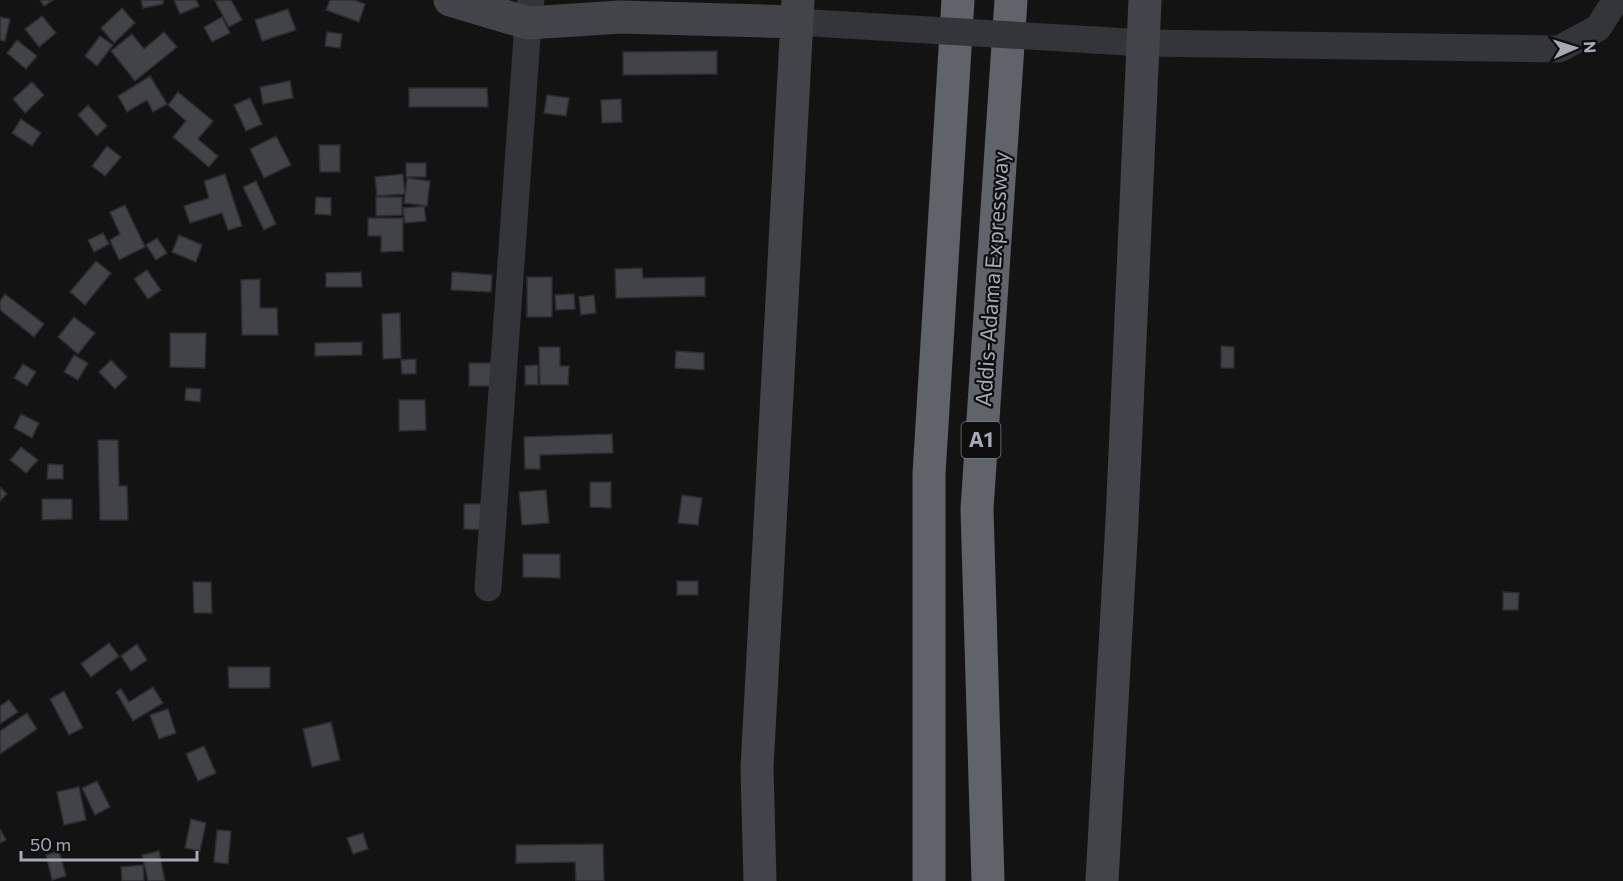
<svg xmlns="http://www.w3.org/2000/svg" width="1623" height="881" font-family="Commissioner,sans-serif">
	<rect width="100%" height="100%" fill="#131314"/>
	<!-- building -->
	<path fill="#424347" stroke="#2d2d30" stroke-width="1.5" d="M 40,0 L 53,0 L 44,6 Z
		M 141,0 L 163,0 L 163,4 L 143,8 Z
		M 174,0 L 196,0 L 199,6 L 180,14 Z
		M 231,0 L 242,20 L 229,27 L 215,1 Z
		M 330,0 L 354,0 L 365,4 L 359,22 L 326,10 Z
		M 122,8 L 135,23 L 114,43 L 101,28 Z
		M 288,9 L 296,30 L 262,41 L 255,20 Z
		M 42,16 L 56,33 L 39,47 L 25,29 Z
		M 0,17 L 10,19 L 5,41 L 0,40 Z
		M 222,17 L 230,33 L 212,42 L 204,27 Z
		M 164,32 L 177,47 L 135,81 L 111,51 L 132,34 L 144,49 Z
		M 327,32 L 342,34 L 340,48 L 325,46 Z
		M 100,36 L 113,45 L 97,66 L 85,56 Z
		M 17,40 L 37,56 L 26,69 L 7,53 Z
		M 717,51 L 717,74 L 623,75 L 623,52 Z
		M 150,76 L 167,104 L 153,112 L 147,100 L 127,112 L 118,96 Z
		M 290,81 L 293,98 L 263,104 L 260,87 Z
		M 32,82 L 44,95 L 25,113 L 13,99 Z
		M 409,88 L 487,88 L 488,107 L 409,107 Z
		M 178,92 L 213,121 L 198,139 L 218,156 L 209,167 L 173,137 L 186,121 L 168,105 Z
		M 547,95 L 569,98 L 566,116 L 544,113 Z
		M 250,98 L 262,124 L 246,131 L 234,105 Z
		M 621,99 L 622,122 L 602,123 L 601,100 Z
		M 88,105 L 107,126 L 97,136 L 78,115 Z
		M 21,119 L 41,133 L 32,146 L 12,133 Z
		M 276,136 L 291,165 L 264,178 L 250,149 Z
		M 319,145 L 340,145 L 340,172 L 320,172 Z
		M 107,146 L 121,157 L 105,176 L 92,166 Z
		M 406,163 L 426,163 L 426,177 L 406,177 Z
		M 225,174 L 242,226 L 228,230 L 222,213 L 190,223 L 184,206 L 209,198 L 204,181 Z
		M 403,174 L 405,194 L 377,196 L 375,177 Z
		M 407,178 L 430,181 L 427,206 L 404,203 Z
		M 256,181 L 276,224 L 264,230 L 243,187 Z
		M 316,197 L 331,198 L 331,215 L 315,214 Z
		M 376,197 L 402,197 L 402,215 L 376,216 Z
		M 125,205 L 145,247 L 119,260 L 110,240 L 120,234 L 110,212 Z
		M 424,206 L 426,221 L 405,223 L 403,208 Z
		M 368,218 L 403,218 L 403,251 L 381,252 L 381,236 L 368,236 Z
		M 103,233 L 109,244 L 94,252 L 88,240 Z
		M 179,235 L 202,245 L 196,262 L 172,252 Z
		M 157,238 L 167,253 L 156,260 L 146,245 Z
		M 96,261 L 111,273 L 85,305 L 70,292 Z
		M 642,268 L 643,278 L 705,277 L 705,296 L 616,298 L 615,269 Z
		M 147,270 L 161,290 L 148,299 L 134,279 Z
		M 361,272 L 362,287 L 326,287 L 326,273 Z
		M 452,272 L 492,275 L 491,292 L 451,290 Z
		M 527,277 L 552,277 L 552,317 L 527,317 Z
		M 260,279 L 260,308 L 277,308 L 278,335 L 242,335 L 241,280 Z
		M 5,294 L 44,324 L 34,337 L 0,310 L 0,301 Z
		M 574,294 L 575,309 L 556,310 L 555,295 Z
		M 594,295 L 596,313 L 581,315 L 579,297 Z
		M 400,313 L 401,358 L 383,359 L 382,314 Z
		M 74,317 L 95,333 L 78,354 L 58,337 Z
		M 170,333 L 206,333 L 205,368 L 170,367 Z
		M 362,342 L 362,355 L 315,356 L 315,343 Z
		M 1221,346 L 1234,347 L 1234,368 L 1221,368 Z
		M 539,347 L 560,347 L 560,366 L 569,366 L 568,385 L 540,385 Z
		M 676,351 L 704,353 L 704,370 L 675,368 Z
		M 74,355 L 88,363 L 78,380 L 64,372 Z
		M 416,359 L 416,374 L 402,374 L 401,360 Z
		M 111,360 L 127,377 L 115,389 L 99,372 Z
		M 469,363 L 491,363 L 492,386 L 469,386 Z
		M 23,364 L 36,372 L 27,386 L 14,378 Z
		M 538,365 L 538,385 L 525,385 L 525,366 Z
		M 186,388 L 201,389 L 200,402 L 185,400 Z
		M 399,400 L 425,400 L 426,430 L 399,431 Z
		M 21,414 L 39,423 L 32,438 L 14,428 Z
		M 612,434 L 613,453 L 540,455 L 540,469 L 525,469 L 524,437 Z
		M 98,440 L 118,440 L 119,486 L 127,486 L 128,520 L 100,520 Z
		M 21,447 L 38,460 L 26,473 L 10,460 Z
		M 48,464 L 63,465 L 63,479 L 47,479 Z
		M 590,482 L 611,482 L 611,508 L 590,507 Z
		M 0,487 L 7,494 L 0,501 Z
		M 546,490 L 549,523 L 522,525 L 519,492 Z
		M 682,495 L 702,498 L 698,525 L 678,523 Z
		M 42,499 L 72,499 L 72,519 L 42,520 Z
		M 464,504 L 487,504 L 486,530 L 464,529 Z
		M 523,554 L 560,554 L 560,578 L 523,577 Z
		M 677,581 L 698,581 L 698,595 L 677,595 Z
		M 193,582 L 211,582 L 212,613 L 194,613 Z
		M 1503,592 L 1519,593 L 1518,610 L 1503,610 Z
		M 109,643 L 119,656 L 91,677 L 81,664 Z
		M 137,644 L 147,660 L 131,671 L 121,656 Z
		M 228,667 L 270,667 L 270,688 L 229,688 Z
		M 153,687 L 163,703 L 133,721 L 116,692 L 121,689 L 129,702 Z
		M 64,691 L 83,728 L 69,735 L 50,699 Z
		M 9,700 L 18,712 L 0,724 L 0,706 Z
		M 168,709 L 176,733 L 159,739 L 150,715 Z
		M 27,713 L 37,729 L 0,754 L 0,731 Z
		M 331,722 L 340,760 L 312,767 L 303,729 Z
		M 204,746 L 216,773 L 198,781 L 186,754 Z
		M 97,781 L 110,807 L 95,815 L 82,788 Z
		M 79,787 L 86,820 L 64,825 L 57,792 Z
		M 191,819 L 206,823 L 200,851 L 185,848 Z
		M 0,829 L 6,840 L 0,843 Z
		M 217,830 L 231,831 L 228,864 L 214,862 Z
		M 363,833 L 368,849 L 353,854 L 347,838 Z
		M 603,844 L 604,881 L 576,881 L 575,862 L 516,863 L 516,845 Z
		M 59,851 L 66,876 L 52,880 L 46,855 Z
		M 159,851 L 165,881 L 148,881 L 142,855 Z
		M 143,865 L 144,881 L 122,881 L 121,867 Z"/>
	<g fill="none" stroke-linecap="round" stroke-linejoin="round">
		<!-- street -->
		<path stroke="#343539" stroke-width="27" d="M 797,22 L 846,25
			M 1095,40 L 1143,43 L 1559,49 L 1598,28 L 1616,0
			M 488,588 L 528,23 L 531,0"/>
		<!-- secondary -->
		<path stroke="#424449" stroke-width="33" d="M 450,0 L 528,23 L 621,17 L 797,22
			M 760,881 L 757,768 L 798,0
			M 1102,881 L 1122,521 L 1145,0"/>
		<!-- highway -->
		<path stroke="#60636a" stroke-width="33" d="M 929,881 L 929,474 L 958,0
			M 988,881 L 977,509 L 1011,0"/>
		<!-- street-bridge -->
		<path stroke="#343539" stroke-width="27" d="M 846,25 L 1095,40"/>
	</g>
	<g text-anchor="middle" stroke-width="4.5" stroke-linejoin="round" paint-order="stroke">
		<!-- shield labels -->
		<rect fill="#0e0e0f" stroke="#787b82" stroke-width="1.5" x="961.5" y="422" width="39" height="36" rx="4.5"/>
		<g font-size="21" font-weight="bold" fill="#a5aab4">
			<text x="981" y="447">A1</text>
		</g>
		<!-- street labels -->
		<g font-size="22" fill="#a5aab4" stroke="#0e0e0f">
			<text transform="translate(992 279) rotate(-86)" y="8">Addis-Adama Expressway</text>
		</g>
	</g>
	<!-- north arrow -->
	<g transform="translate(1575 48) rotate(87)" stroke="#0e0e0f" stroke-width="4.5" paint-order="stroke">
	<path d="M0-4.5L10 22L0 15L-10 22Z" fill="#a5aab4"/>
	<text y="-9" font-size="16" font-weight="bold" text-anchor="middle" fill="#a5aab4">N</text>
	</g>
	<!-- scale -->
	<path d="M21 851v9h176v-9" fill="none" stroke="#a5aab4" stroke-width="3"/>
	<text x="30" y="851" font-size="18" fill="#a5aab4" stroke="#0e0e0f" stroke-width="4.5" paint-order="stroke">50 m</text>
</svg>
